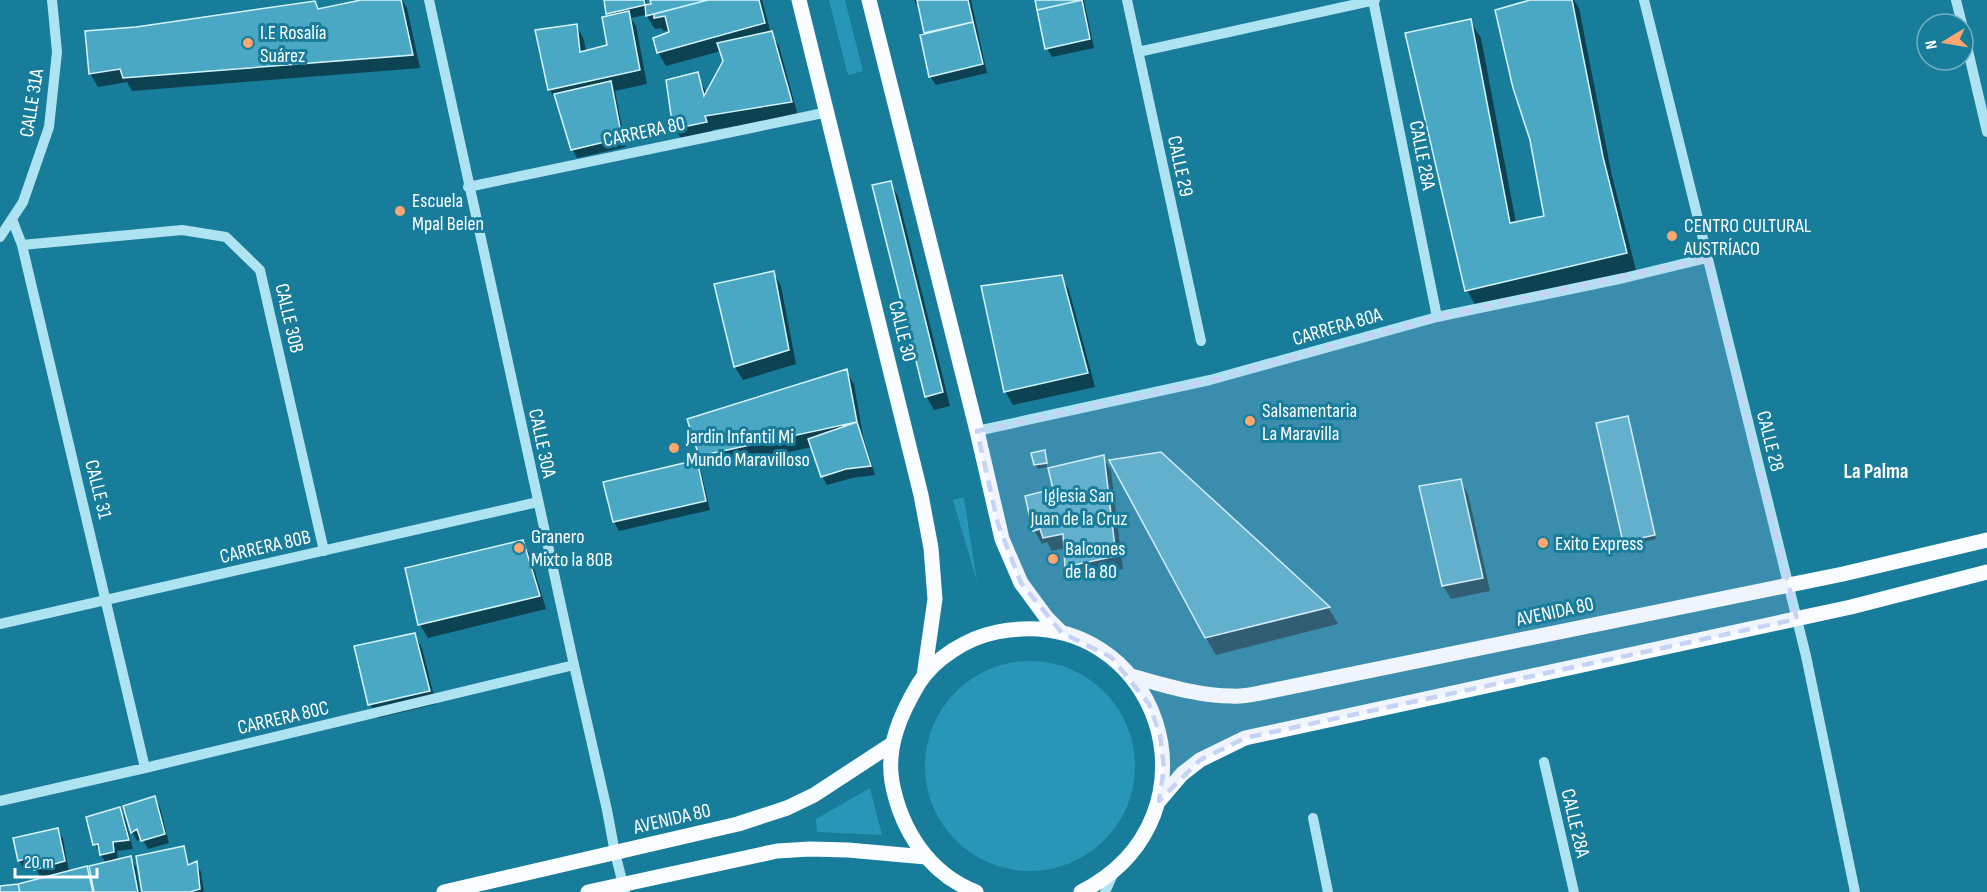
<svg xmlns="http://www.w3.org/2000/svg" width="1987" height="892" font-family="'Sofia Sans Condensed',sans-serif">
	<rect width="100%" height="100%" fill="#187c9b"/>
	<!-- green -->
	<path fill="#2897b7" d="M 829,0 L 845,0 L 863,71 L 848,75 Z
		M 964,497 L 964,498 L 977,582 L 953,500 Z
		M925 766a105 105 0 1 1 210 0a105 105 0 1 1-210 0Z
		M 870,788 L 882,835 L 817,832 L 816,819 Z"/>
	<!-- shadow -->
	<path fill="#0007" d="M 369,0 L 402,0 L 407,8 L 420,68 L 132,91 L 127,82 L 98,87 L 90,73 L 318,10 Z
		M 605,0 L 646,0 L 647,6 L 652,5 L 651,0 L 762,0 L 771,33 L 779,46 L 798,116 L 712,130 L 713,136 L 683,142 L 675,128 L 697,74 L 707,94 L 724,61 L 721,51 L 666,66 L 658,52 L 670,33 L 670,30 L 664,31 L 661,28 L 655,29 L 646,15 L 631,18 L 636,26 L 647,84 L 615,91 L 626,147 L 577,158 L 572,149 L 558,104 L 550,90 L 537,31 L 577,26 L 584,40 L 586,52 L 609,46 L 610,17 Z
		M 914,0 L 971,0 L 987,73 L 936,85 L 930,76 L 926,34 L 919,3 L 916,4 Z
		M 1036,0 L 1084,0 L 1094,48 L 1052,57 L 1047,48 Z
		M 1535,0 L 1574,0 L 1579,8 L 1612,176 L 1636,270 L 1477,308 L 1467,290 L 1470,21 L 1481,38 L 1516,223 L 1546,217 L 1532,140 Z
		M 890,183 L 898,196 L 950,406 L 934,410 L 926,396 Z
		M 773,272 L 781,286 L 796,364 L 743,380 L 735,367 L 716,286 Z
		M 1061,277 L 1069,290 L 1095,387 L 1013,405 L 1005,391 Z
		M 846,371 L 854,384 L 863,436 L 875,475 L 852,478 L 827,485 L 822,476 L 812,447 L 709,469 L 701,456 L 689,420 Z
		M 1628,418 L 1656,539 L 1627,546 L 1598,424 Z
		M 1044,454 L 1047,467 L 1038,469 L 1035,465 Z
		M 1160,454 L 1328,607 L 1338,624 L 1216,655 L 1206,638 Z
		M 1103,457 L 1111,471 L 1123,569 L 1074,580 L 1066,566 L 1065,548 L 1052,551 L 1047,542 L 1042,544 L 1034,530 L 1055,491 Z
		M 696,462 L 701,471 L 710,510 L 619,531 L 614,522 L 605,483 Z
		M 1460,480 L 1468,494 L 1490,591 L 1451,599 L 1443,586 Z
		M 522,542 L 530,555 L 546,609 L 428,638 L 420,625 L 407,569 Z
		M 414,634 L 422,648 L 436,704 L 378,718 L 370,704 Z
		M 155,798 L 160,807 L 169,843 L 148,849 L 142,838 L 137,841 L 132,832 L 125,807 Z
		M 119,809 L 125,818 L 133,849 L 117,851 L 118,861 L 130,858 L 136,867 L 140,892 L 0,892 L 0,888 L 41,879 L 35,866 L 24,869 L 19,861 L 58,830 L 63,839 L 69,872 L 87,867 L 92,876 L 106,864 L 95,844 Z
		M 183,848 L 190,865 L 196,863 L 201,872 L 204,892 L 144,892 Z"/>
	<!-- building -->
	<path fill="#4aa8c4" stroke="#d6f4fc" stroke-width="1.5" d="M 361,0 L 401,0 L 413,55 L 123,78 L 120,69 L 89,74 L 85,31 L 136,27 L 315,1 L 318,9 Z
		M 604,0 L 644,0 L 645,5 L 606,14 Z
		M 650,0 L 708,0 L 646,16 L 645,5 L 651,4 Z
		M 708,0 L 759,0 L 765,23 L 657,53 L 653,38 L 669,32 L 665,16 L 654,18 L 654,14 Z
		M 917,0 L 968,0 L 973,22 L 924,33 Z
		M 1035,0 L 1082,0 L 1037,10 Z
		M 1082,0 L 1090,39 L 1045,49 L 1037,10 Z
		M 1530,0 L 1572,0 L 1603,157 L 1627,253 L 1465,291 L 1405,33 L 1471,19 L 1510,223 L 1544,216 L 1530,140 L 1513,88 L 1495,10 Z
		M 629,11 L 640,70 L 548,90 L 535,30 L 577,24 L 580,52 L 607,45 L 602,17 Z
		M 973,22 L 983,64 L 929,77 L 920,35 Z
		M 772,31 L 792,102 L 705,116 L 707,122 L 673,129 L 666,80 L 698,72 L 704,96 L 723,61 L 717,43 Z
		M 611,81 L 622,138 L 571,150 L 554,94 Z
		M 891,181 L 943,392 L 925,397 L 872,185 Z
		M 774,271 L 789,350 L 734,367 L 714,284 Z
		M 1062,275 L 1088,373 L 1004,392 L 981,286 Z
		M 847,369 L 857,422 L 699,456 L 687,419 Z
		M 1628,416 L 1655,535 L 1623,542 L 1596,423 Z
		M 857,422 L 871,466 L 846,469 L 821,477 L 808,439 Z
		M 1045,450 L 1047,463 L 1034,465 L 1031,453 Z
		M 1161,452 L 1330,607 L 1205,638 L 1109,460 Z
		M 1104,455 L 1116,556 L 1065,567 L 1063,534 L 1043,538 L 1040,529 L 1033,531 L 1025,496 L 1053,489 L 1048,468 Z
		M 697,460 L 706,501 L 613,522 L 603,482 Z
		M 1461,479 L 1483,578 L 1442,586 L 1419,486 Z
		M 523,540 L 540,596 L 418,625 L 405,568 Z
		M 415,633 L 430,691 L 368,705 L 354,646 Z
		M 155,796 L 165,834 L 141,841 L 137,829 L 131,833 L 123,806 Z
		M 120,807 L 129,840 L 113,842 L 114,852 L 100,855 L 98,844 L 93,845 L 86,817 Z
		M 58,828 L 65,861 L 34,870 L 31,857 L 18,861 L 13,838 Z
		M 184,846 L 188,865 L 197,861 L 200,889 L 190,892 L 142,892 L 136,856 Z
		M 131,856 L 138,892 L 94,892 L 89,866 Z
		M 87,866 L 93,892 L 20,892 L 18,884 Z
		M 18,884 L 20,892 L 0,892 L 0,886 Z"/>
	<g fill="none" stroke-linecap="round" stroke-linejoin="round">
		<!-- minor -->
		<path stroke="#aee3f2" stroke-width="10" d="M 429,0 L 574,665 L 607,810 L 615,853 L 625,892
			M 1127,0 L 1201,341
			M 1373,0 L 1437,317
			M 1644,0 L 1806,656 L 1855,892
			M 1956,0 L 1962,24
			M 1963,29 L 1987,132
			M 1138,52 L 1375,0
			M 468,187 L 828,112
			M 12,219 L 22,245 L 145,768
			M 0,237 L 23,202 L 49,127 L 57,52 L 52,0
			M 22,245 L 182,230 L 226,237 L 260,270 L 324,551
			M 977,431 L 1210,380 L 1437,317 L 1624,278 L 1707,258
			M 0,624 L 538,502
			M 1544,762 L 1574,892
			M 0,801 L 145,768 L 574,665
			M 1313,818 L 1328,892
			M 1105,892 L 1114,872"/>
		<!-- major -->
		<path stroke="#f9fdff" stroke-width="15" d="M 799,0 L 921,495 L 931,548 L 935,599 L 924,676
			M 869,0 L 977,431 L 1002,539 L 1021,583 L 1046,617 L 1062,633
			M 1131,676 C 1164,685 1198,696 1232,696 C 1243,697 1254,694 1265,692 L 1843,574 L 1987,540
			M 1159,801 L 1182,774 L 1200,760 L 1245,738 L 1851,607 L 1987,572
			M 444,892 L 738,824 L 787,808 L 814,795 L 892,744
			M 588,892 L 777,851 L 810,849 L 848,850 L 926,857
			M 976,892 C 929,874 901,830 892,782 C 886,746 901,713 919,683 C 935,658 967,638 997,632 C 1159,601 1230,816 1081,892"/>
	</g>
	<!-- marked area -->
	<path fill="#c6d3f5" fill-opacity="0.2" stroke="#c6d3f5" stroke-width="4.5" stroke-dasharray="12 8" stroke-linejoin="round" d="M 1707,258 L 1797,619 L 1245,738 L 1200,760 L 1159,801 L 1164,768 L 1160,735 L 1149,704 L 1111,657 L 1062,633 L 1021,583 L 998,524 L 977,431 L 1210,380 L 1437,317 Z"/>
	<!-- markers -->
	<g fill="#ffa76f" stroke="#187c9b" stroke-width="2">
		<circle cx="248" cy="43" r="6"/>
		<circle cx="400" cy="211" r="6"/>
		<circle cx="1672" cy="236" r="6"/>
		<circle cx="1250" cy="421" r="6"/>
		<circle cx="674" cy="448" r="6"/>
		<circle cx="1543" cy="543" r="6"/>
		<circle cx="519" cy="548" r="6"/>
		<circle cx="1053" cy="559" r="6"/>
	</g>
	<g text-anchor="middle" stroke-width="6" stroke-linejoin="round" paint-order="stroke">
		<!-- poi labels -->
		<g font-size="20" fill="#fff" stroke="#187c9b" text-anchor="start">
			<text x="260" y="39">I.E Rosalía<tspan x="260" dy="23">Suárez</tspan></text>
			<text x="412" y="207">Escuela<tspan x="412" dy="23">Mpal Belen</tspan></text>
			<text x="1684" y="232">CENTRO CULTURAL<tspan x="1684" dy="23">AUSTRÍACO</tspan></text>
			<text x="1262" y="417">Salsamentaria<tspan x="1262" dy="23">La Maravilla</tspan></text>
			<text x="686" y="443">Jardin Infantil Mi<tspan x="686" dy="23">Mundo Maravilloso</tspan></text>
			<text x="531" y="543">Granero<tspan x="531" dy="23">Mixto la 80B</tspan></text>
			<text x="1555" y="550">Exito Express</text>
			<text x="1065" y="555">Balcones<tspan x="1065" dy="23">de la 80</tspan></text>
		</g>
		<!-- street labels -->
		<g font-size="20" fill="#fff" stroke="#187c9b">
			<text transform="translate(31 103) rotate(-81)" y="7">CALLE 31A</text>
			<text transform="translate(644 131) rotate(-12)" y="7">CARRERA 80</text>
			<text transform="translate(1423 155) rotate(79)" y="7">CALLE 28A</text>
			<text transform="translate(1181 166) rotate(78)" y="7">CALLE 29</text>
			<text transform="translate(290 318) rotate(77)" y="7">CALLE 30B</text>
			<text transform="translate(1337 326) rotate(-16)" y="7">CARRERA 80A</text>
			<text transform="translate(903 331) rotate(76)" y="7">CALLE 30</text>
			<text transform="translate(1771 441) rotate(76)" y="7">CALLE 28</text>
			<text transform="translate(543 443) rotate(78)" y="7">CALLE 30A</text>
			<text transform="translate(99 489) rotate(76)" y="7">CALLE 31</text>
			<text transform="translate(265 546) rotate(-13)" y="7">CARRERA 80B</text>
			<text transform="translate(1555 611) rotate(-12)" y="7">AVENIDA 80</text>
			<text transform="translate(283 717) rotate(-13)" y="7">CARRERA 80C</text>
			<text transform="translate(672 818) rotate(-13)" y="7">AVENIDA 80</text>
			<text transform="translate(1576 823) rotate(77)" y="7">CALLE 28A</text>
		</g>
		<!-- park labels -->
		<g font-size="20" fill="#effbfe" stroke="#187c9b">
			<text x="1079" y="502">Iglesia San<tspan x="1079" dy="23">Juan de la Cruz</tspan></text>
		</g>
		<!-- neighbourhood labels -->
		<g font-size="21" font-weight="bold" fill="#fff" stroke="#187c9b">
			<text x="1876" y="478">La Palma</text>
		</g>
	</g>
	<!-- north arrow -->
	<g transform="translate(1945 42) rotate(259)"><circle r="28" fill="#187c9b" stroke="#74b0c3" stroke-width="1.5"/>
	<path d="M0-4.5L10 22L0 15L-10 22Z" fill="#ffa76f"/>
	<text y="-9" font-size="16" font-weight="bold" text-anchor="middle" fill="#ffffff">N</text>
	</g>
	<!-- scale -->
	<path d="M15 868v9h82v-9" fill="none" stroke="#ffffff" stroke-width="3"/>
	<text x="24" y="868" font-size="18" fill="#ffffff" stroke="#187c9b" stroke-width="4.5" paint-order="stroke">20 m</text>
</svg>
